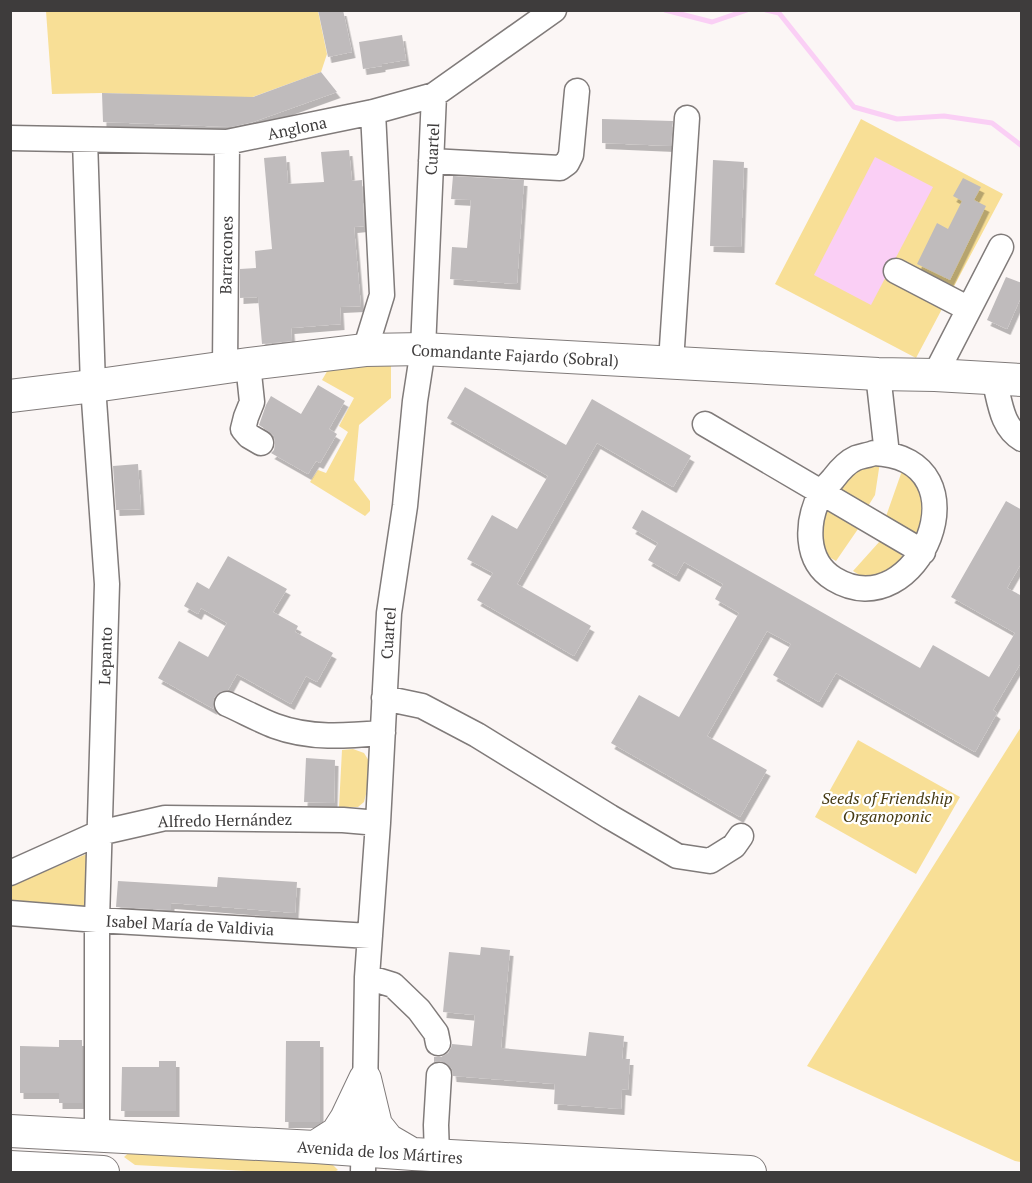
<svg xmlns="http://www.w3.org/2000/svg" width="1032" height="1183" font-family="'PT Serif',serif">
	<defs>
		<filter id="shadow"><feDropShadow dx="3.5" dy="6" stdDeviation="0" flood-color="#0004"/></filter>
	</defs>
	<rect width="100%" height="100%" fill="#fbf6f5"/>
	<!-- green -->
	<path fill="#f8df96" d="M 46,11 L 318,11 L 327,54 L 321,72 L 250,98 L 102,93 L 52,94 Z
		M 861,119 L 1003,194 L 916,358 L 775,284 Z
		M 391,365 L 391,398 L 359,425 L 354,480 L 370,501 L 370,511 L 365,516 L 310,482 L 318,470 L 326,473 L 348,432 L 339,426 L 354,398 L 322,380 L 329,368 Z
		M 880,462 L 875,495 L 865,511 L 835,494 L 844,475 Z
		M 903,468 L 924,491 L 921,537 L 884,522 Z
		M 826,510 L 858,529 L 836,561 L 819,551 L 815,521 Z
		M 880,541 L 901,554 L 904,561 L 869,581 L 853,571 Z
		M 1021,727 L 1021,1162 L 1015,1161 L 807,1066 Z
		M 858,740 L 960,797 L 916,874 L 815,817 Z
		M 353,749 L 364,753 L 369,761 L 367,790 L 364,802 L 358,807 L 339,807 L 342,750 Z
		M 89,853 L 84,910 L 11,906 L 10,886 Z
		M 133,1149 L 329,1161 L 338,1170 L 334,1172 L 263,1172 L 135,1165 L 124,1157 Z"/>
	<!-- water -->
	<path fill="#facff5" d="M 875,157 L 933,187 L 871,305 L 814,275 Z"/>
	<g fill="none" stroke-linecap="round" stroke-linejoin="round">
		<!-- stream -->
		<path stroke="#facff5" stroke-width="5" d="M 665,10 L 712,22 L 747,10
			M 766,10 L 779,13 L 854,107 L 897,119 L 944,116 L 992,123 L 1022,146"/>
	</g>
	<!-- building -->
	<path fill="#bfbbbc" filter="url(#shadow)" d="M 318,10 L 343,10 L 352,52 L 328,57 Z
		M 402,35 L 406,60 L 382,64 L 382,66 L 363,69 L 359,42 Z
		M 321,72 L 337,92 L 253,122 L 231,127 L 103,122 L 102,93 L 253,97 Z
		M 602,119 L 673,121 L 671,146 L 602,143 Z
		M 349,150 L 352,181 L 362,180 L 364,226 L 354,227 L 361,306 L 340,307 L 341,324 L 291,328 L 292,341 L 262,344 L 258,297 L 240,298 L 240,269 L 256,268 L 255,251 L 272,249 L 264,158 L 286,156 L 288,184 L 324,182 L 321,152 Z
		M 713,160 L 744,162 L 741,247 L 710,246 Z
		M 453,176 L 524,180 L 517,284 L 450,279 L 452,247 L 467,248 L 471,200 L 451,199 Z
		M 963,178 L 981,187 L 974,200 L 986,206 L 950,280 L 917,264 L 937,223 L 948,229 L 962,201 L 953,196 Z
		M 1006,277 L 1022,283 L 1022,295 L 1007,329 L 987,320 Z
		M 318,385 L 345,401 L 329,429 L 337,434 L 320,463 L 316,461 L 308,474 L 271,453 L 274,450 L 275,444 L 274,436 L 268,431 L 259,425 L 266,405 L 271,396 L 301,414 Z
		M 465,387 L 566,445 L 592,399 L 691,456 L 673,487 L 597,443 L 517,584 L 591,626 L 574,656 L 477,600 L 493,573 L 467,559 L 492,515 L 517,529 L 548,476 L 447,418 Z
		M 138,464 L 141,509 L 116,510 L 113,466 Z
		M 1006,501 L 1022,510 L 1022,562 L 1007,588 L 1022,596 L 1022,661 L 993,710 L 997,713 L 975,752 L 836,673 L 819,702 L 773,675 L 791,644 L 767,631 L 707,736 L 767,770 L 740,817 L 611,743 L 639,695 L 679,717 L 739,613 L 715,599 L 723,584 L 684,562 L 676,576 L 648,560 L 658,543 L 632,528 L 642,510 L 920,668 L 933,645 L 989,677 L 1015,633 L 951,597 Z
		M 228,556 L 287,589 L 273,612 L 298,626 L 295,632 L 333,653 L 317,682 L 306,676 L 291,704 L 237,674 L 228,690 L 219,692 L 214,698 L 213,705 L 214,709 L 212,708 L 158,678 L 179,641 L 208,657 L 227,623 L 201,608 L 198,614 L 184,606 L 197,582 L 209,589 Z
		M 306,758 L 335,760 L 334,803 L 304,802 Z
		M 218,877 L 297,882 L 295,913 L 171,903 L 171,910 L 116,907 L 118,881 L 217,887 Z
		M 481,947 L 510,950 L 501,1048 L 586,1056 L 589,1032 L 624,1036 L 622,1059 L 630,1059 L 628,1090 L 622,1089 L 621,1109 L 554,1104 L 555,1084 L 453,1076 L 452,1069 L 447,1064 L 440,1061 L 434,1062 L 434,1057 L 441,1057 L 448,1053 L 451,1048 L 452,1044 L 472,1046 L 475,1015 L 443,1012 L 449,952 L 480,955 Z
		M 59,1040 L 82,1040 L 82,1103 L 59,1103 L 59,1093 L 20,1093 L 20,1046 L 59,1047 Z
		M 286,1041 L 320,1041 L 320,1122 L 285,1122 Z
		M 159,1061 L 176,1061 L 176,1111 L 121,1111 L 122,1067 L 159,1067 Z"/>
	<g fill="none" stroke-linecap="round" stroke-linejoin="round">
		<defs>
			<path id="minor" d="M 10,138 L 227,142 L 373,112 L 434,95 L 554,10
				M 85,140 L 93,386 L 107,584 L 97,920 L 97,1136
				M 431,161 L 560,168 L 567,163 L 571,155 L 577,91
				M 896,271 L 969,309
				M 365,350 L 382,295 L 373,112
				M 671,362 L 687,118
				M 248,364 L 252,402 L 246,417 L 243,429 L 249,436 L 261,443
				M 225,367 L 227,142
				M 878,374 L 887,454
				M 935,375 L 1001,247
				M 994,379 C 1000,401 1001,427 1022,439
				M 705,424 L 923,552
				M 874,453 C 990,458 918,630 834,579 C 804,561 806,521 821,493 C 824,488 829,484 833,479 C 839,471 847,462 856,458 C 862,456 869,455 874,453 Z
				M 384,698 L 422,706 L 477,735 L 610,817 L 677,856 L 710,861 L 734,846 L 741,836
				M 227,704 C 243,711 259,720 275,726 C 310,739 346,736 383,733
				M 10,873 L 99,833 L 165,818 L 343,820 L 378,823
				M 10,913 L 97,920 L 370,936
				M 367,977 L 393,985 L 419,1010 L 436,1033 L 438,1043
				M 365,1095 L 367,977 L 378,823 L 389,613 L 405,506 L 415,401 L 423,349 L 434,95
				M 437,1156 L 436,1125 L 439,1075
				M 363,1172 L 364,1133"/>
			<path id="major" d="M 10,396 L 93,386 L 248,364 L 365,350 L 423,349 L 878,374 L 935,375 L 1022,380
				M 365,1079 L 376,1125 L 388,1140 L 412,1154
				M 10,1131 L 315,1147 L 413,1154 L 750,1172
				M 315,1147 L 337,1133 L 346,1119 L 365,1079
				M 10,1167 L 103,1172"/>
		</defs>
		<!-- minor casing -->
		<use href="#minor" stroke="#807b7a" stroke-width="27"/>
		<!-- major casing -->
		<use href="#major" stroke="#807b7a" stroke-width="34"/>
		<!-- minor -->
		<use href="#minor" stroke="#fff" stroke-width="24"/>
		<!-- major -->
		<use href="#major" stroke="#fff" stroke-width="32"/>
	</g>
	<g text-anchor="middle" stroke-width="4.5" stroke-linejoin="round" paint-order="stroke">
		<!-- street labels -->
		<g font-size="16" fill="#3e3c3c" stroke="#fff">
			<text transform="translate(297 128) rotate(-12)" y="6">Anglona</text>
			<text transform="translate(432 149) rotate(-87)" y="6">Cuartel</text>
			<text transform="translate(226 255) rotate(-89)" y="6">Barracones</text>
			<text transform="translate(515 355) rotate(3)" y="6">Comandante Fajardo (Sobral)</text>
			<text transform="translate(388 633) rotate(-86)" y="6">Cuartel</text>
			<text transform="translate(105 656) rotate(-88)" y="6">Lepanto</text>
			<text transform="translate(225 820) rotate(-1)" y="6">Alfredo Hernández</text>
			<text transform="translate(190 925) rotate(3)" y="6">Isabel María de Valdivia</text>
			<text transform="translate(380 1152) rotate(4)" y="6">Avenida de los Mártires</text>
		</g>
		<!-- park labels -->
		<g font-size="16" font-style="italic" fill="#463a12" stroke="#fff">
			<text x="887" y="804">Seeds of Friendship<tspan x="887" dy="18">Organoponic</tspan></text>
		</g>
	</g>
	<!-- border -->
	<rect width="1032" height="1183" fill="none" stroke="#3e3c3c" stroke-width="24"/>
</svg>
